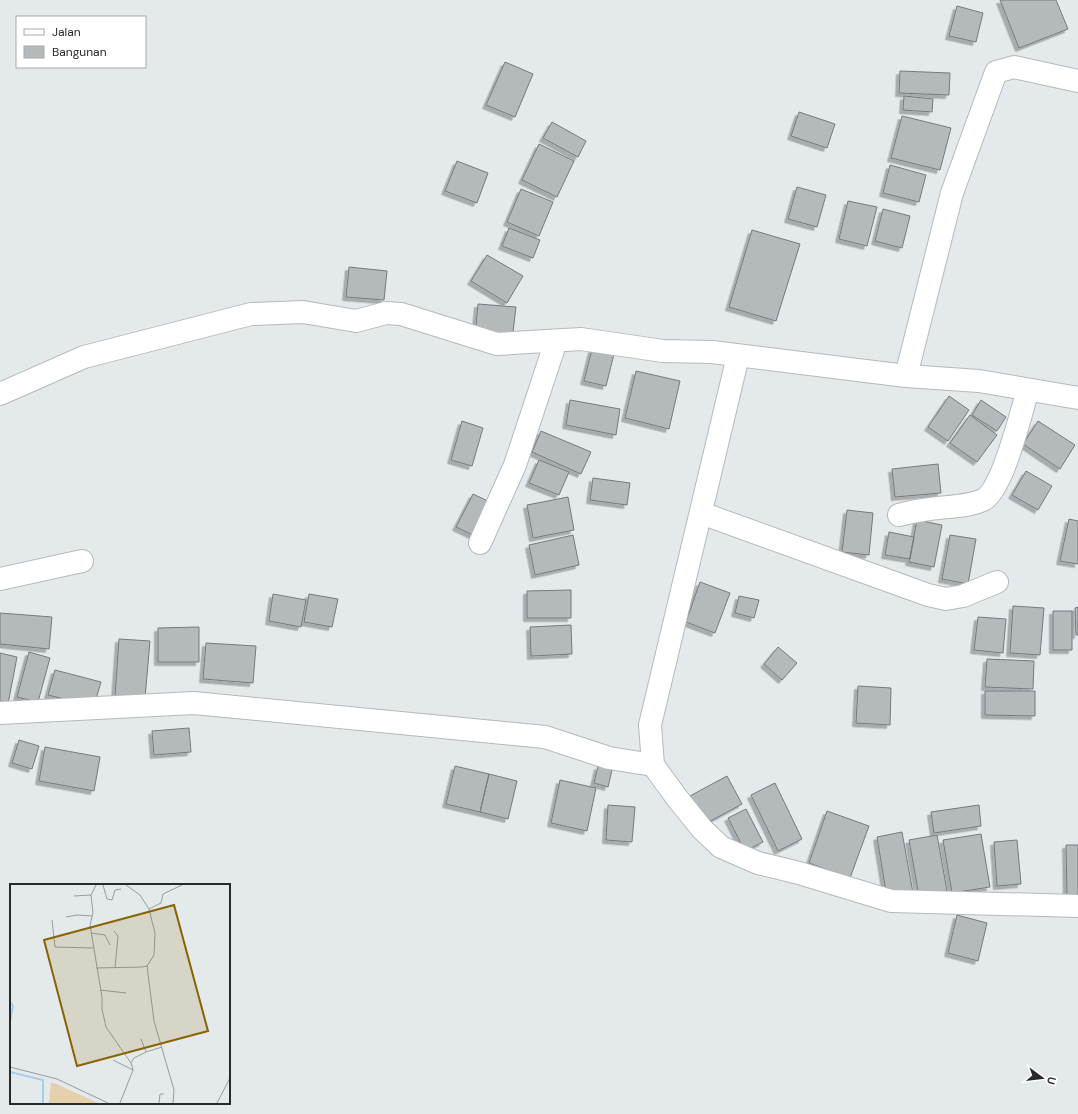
<svg xmlns="http://www.w3.org/2000/svg" width="1078" height="1114" font-family="'DM Sans',sans-serif">
	<defs>
		<filter id="shadow"><feDropShadow dx="-3.5" dy="3.5" stdDeviation="0" flood-color="#0004"/></filter>
	</defs>
	<rect width="100%" height="100%" fill="#e4e9ec"/>
	<!-- building -->
	<path fill="#b4b9bc" stroke="#757a7c" filter="url(#shadow)" d="M 1000,0 L 1056,0 L 1068,29 L 1019,48 Z
		M 957,6 L 983,13 L 976,42 L 949,36 Z
		M 505,62 L 533,74 L 515,117 L 486,105 Z
		M 900,71 L 950,73 L 949,95 L 899,93 Z
		M 904,96 L 933,99 L 932,112 L 903,110 Z
		M 799,112 L 835,124 L 827,148 L 791,136 Z
		M 902,116 L 951,128 L 940,170 L 891,158 Z
		M 552,122 L 586,141 L 578,157 L 543,138 Z
		M 539,144 L 574,161 L 557,197 L 522,180 Z
		M 457,161 L 488,173 L 477,203 L 445,191 Z
		M 890,165 L 926,175 L 919,202 L 883,193 Z
		M 797,187 L 826,195 L 817,227 L 788,219 Z
		M 521,189 L 553,202 L 539,236 L 507,222 Z
		M 848,201 L 877,207 L 867,246 L 839,239 Z
		M 883,209 L 910,216 L 902,248 L 875,241 Z
		M 509,228 L 540,240 L 533,258 L 502,246 Z
		M 752,230 L 800,244 L 776,321 L 729,307 Z
		M 487,255 L 523,276 L 507,303 L 471,281 Z
		M 349,267 L 387,271 L 384,300 L 346,297 Z
		M 478,304 L 516,307 L 512,340 L 475,336 Z
		M 592,349 L 614,354 L 606,386 L 584,381 Z
		M 636,371 L 680,381 L 669,429 L 625,418 Z
		M 949,396 L 969,410 L 948,441 L 928,427 Z
		M 570,400 L 620,409 L 616,435 L 566,425 Z
		M 981,400 L 1006,417 L 997,431 L 972,415 Z
		M 970,415 L 997,435 L 977,462 L 950,443 Z
		M 462,421 L 483,428 L 472,466 L 451,460 Z
		M 1038,421 L 1075,445 L 1060,469 L 1023,444 Z
		M 541,431 L 591,452 L 581,474 L 532,452 Z
		M 539,460 L 569,472 L 559,495 L 529,483 Z
		M 938,464 L 941,493 L 895,497 L 892,469 Z
		M 1026,471 L 1052,486 L 1038,510 L 1012,495 Z
		M 593,478 L 630,483 L 627,505 L 590,500 Z
		M 473,494 L 496,505 L 479,538 L 456,527 Z
		M 568,497 L 574,530 L 533,538 L 527,505 Z
		M 847,510 L 873,513 L 869,555 L 842,552 Z
		M 1069,519 L 1078,521 L 1078,564 L 1060,561 Z
		M 917,520 L 942,525 L 934,567 L 909,562 Z
		M 889,532 L 914,537 L 910,559 L 885,555 Z
		M 573,535 L 579,565 L 535,575 L 529,545 Z
		M 950,535 L 976,539 L 968,584 L 942,579 Z
		M 700,582 L 730,593 L 715,633 L 686,622 Z
		M 571,590 L 571,618 L 527,618 L 527,591 Z
		M 273,594 L 306,600 L 301,627 L 269,621 Z
		M 309,594 L 338,599 L 332,627 L 304,622 Z
		M 739,596 L 759,600 L 754,618 L 735,613 Z
		M 1013,606 L 1044,608 L 1040,655 L 1010,653 Z
		M 1078,607 L 1078,635 L 1076,635 L 1075,608 Z
		M 1053,611 L 1072,611 L 1072,650 L 1053,650 Z
		M 0,613 L 52,617 L 49,649 L 0,644 Z
		M 978,617 L 1006,619 L 1003,653 L 974,650 Z
		M 571,625 L 572,654 L 531,656 L 530,627 Z
		M 199,627 L 199,662 L 158,662 L 158,628 Z
		M 119,639 L 150,641 L 145,698 L 115,696 Z
		M 206,643 L 256,646 L 253,683 L 203,679 Z
		M 778,647 L 797,663 L 782,680 L 764,664 Z
		M 29,652 L 50,658 L 38,702 L 17,697 Z
		M 0,653 L 17,657 L 8,704 L 0,702 Z
		M 987,659 L 1034,661 L 1033,689 L 985,687 Z
		M 55,670 L 101,682 L 94,706 L 48,695 Z
		M 858,686 L 891,688 L 890,725 L 856,723 Z
		M 985,691 L 1035,691 L 1035,716 L 985,715 Z
		M 189,728 L 191,752 L 154,755 L 152,731 Z
		M 19,740 L 39,746 L 32,769 L 12,763 Z
		M 45,747 L 100,757 L 94,791 L 39,781 Z
		M 455,766 L 489,774 L 480,812 L 446,804 Z
		M 598,766 L 612,770 L 608,787 L 594,783 Z
		M 489,774 L 517,781 L 508,819 L 480,812 Z
		M 727,776 L 742,804 L 703,825 L 688,797 Z
		M 560,780 L 596,788 L 587,831 L 551,823 Z
		M 775,783 L 802,839 L 778,851 L 751,795 Z
		M 608,805 L 635,807 L 632,842 L 606,840 Z
		M 979,805 L 981,826 L 934,833 L 931,812 Z
		M 746,809 L 763,842 L 745,851 L 728,818 Z
		M 827,811 L 869,826 L 850,878 L 809,863 Z
		M 902,832 L 913,893 L 887,898 L 877,837 Z
		M 981,834 L 990,887 L 952,893 L 943,840 Z
		M 937,835 L 947,891 L 919,896 L 909,840 Z
		M 1017,840 L 1021,884 L 997,886 L 994,842 Z
		M 1066,845 L 1078,845 L 1078,896 L 1067,896 Z
		M 957,915 L 987,923 L 978,961 L 948,953 Z"/>
	<g fill="none" stroke-linecap="round" stroke-linejoin="round">
		<defs>
			<path id="minor" d="M 738,356 L 650,725 L 653,765 L 677,798 L 702,829 L 721,847 L 758,863 L 799,873 L 891,901 L 1078,906
				M 906,376 L 952,193 L 996,72 L 1014,67 L 1078,81
				M 0,394 L 84,357 L 251,314 L 303,312 L 356,321 L 386,313 L 401,314 L 497,344 L 581,339 L 663,351 L 712,352 L 906,376 L 979,381 L 1078,398
				M 701,513 L 928,595 L 946,599 L 963,596 L 997,582
				M 899,515 C 907,513 915,511 923,510 C 942,506 965,508 983,500 C 1003,490 1021,412 1028,390
				M 480,543 L 515,465 L 556,341
				M 0,579 L 82,561
				M 0,713 L 194,703 L 545,737 L 609,758 L 653,765"/>
		</defs>
		<!-- minor casing -->
		<use href="#minor" stroke="#b4b9bc" stroke-width="24"/>
		<!-- minor -->
		<use href="#minor" stroke="#fff" stroke-width="22"/>
	</g>
	<!-- overview -->
	<g transform="translate(10 884)">
		<rect width="220" height="220" fill="#e4e9ec"/>
		<path d="M 41,199 L 44,199 L 88,219 L 39,219 Z" fill="#e4d0aa"/>
		<path fill="none" stroke="#a3cfea" stroke-width="2" d="M 0,118 L 3,122 L 0,137M 0,188 L 33,196 L 33,219"/>
		<path fill="none" stroke="#989c9e" stroke-width="1" d="M 86,1 L 81,11 L 83,29 L 80,41 L 92,113 L 92,125 L 96,143 L 121,179 L 123,186 L 110,219M 93,1 L 97,15 L 102,16 L 105,6 L 111,5M 64,12 L 81,11M 139,25 L 151,19 L 153,10 L 172,1M 56,33 L 67,31 L 82,32M 42,36 L 45,63 L 83,64M 104,47 L 108,52 L 105,84M 81,49 L 95,51 L 100,61M 137,82 L 144,137 L 164,206 L 163,219M 86,84 L 132,83 L 137,82 L 144,71 L 145,49 L 139,25 L 130,11 L 116,1M 90,106 L 116,109M 136,168 L 152,163M 103,176 L 123,186M 121,179 L 124,174 L 136,168 L 131,155M 0,183 L 47,195 L 98,219M 149,219 L 150,210 L 154,210M 207,219 L 220,194"/>
		<path fill="#896301" fill-opacity="0.15" stroke="#896301" stroke-width="2" d="M 164,21 L 198,147 L 67,182 L 34,56 Z"/>
		<rect width="220" height="220" fill="none" stroke="#27292a" stroke-width="2"/>
	</g>
	<!-- legend -->
	<rect x="16" y="16" width="130" height="52" fill="#ffffff" stroke="#a9a9aa"/>
	<rect x="24" y="29" width="20" height="6" fill="#ffffff" stroke="#a9a9aa"/>
	<text x="52" y="36" font-size="12" fill="#27292a">Jalan</text>
	<rect x="24" y="46" width="20" height="12" fill="#b4b9bc" stroke="#a9a9aa"/>
	<text x="52" y="56" font-size="12" fill="#27292a">Bangunan</text>
	<!-- north arrow -->
	<g transform="translate(1042 1078) rotate(105)" stroke="#ffffff" stroke-width="3" paint-order="stroke">
	<path d="M0-3L7 15L0 10L-7 15Z" fill="#27292a"/>
	<text y="-6" font-size="11" font-weight="bold" text-anchor="middle" fill="#27292a">U</text>
	</g>
</svg>
